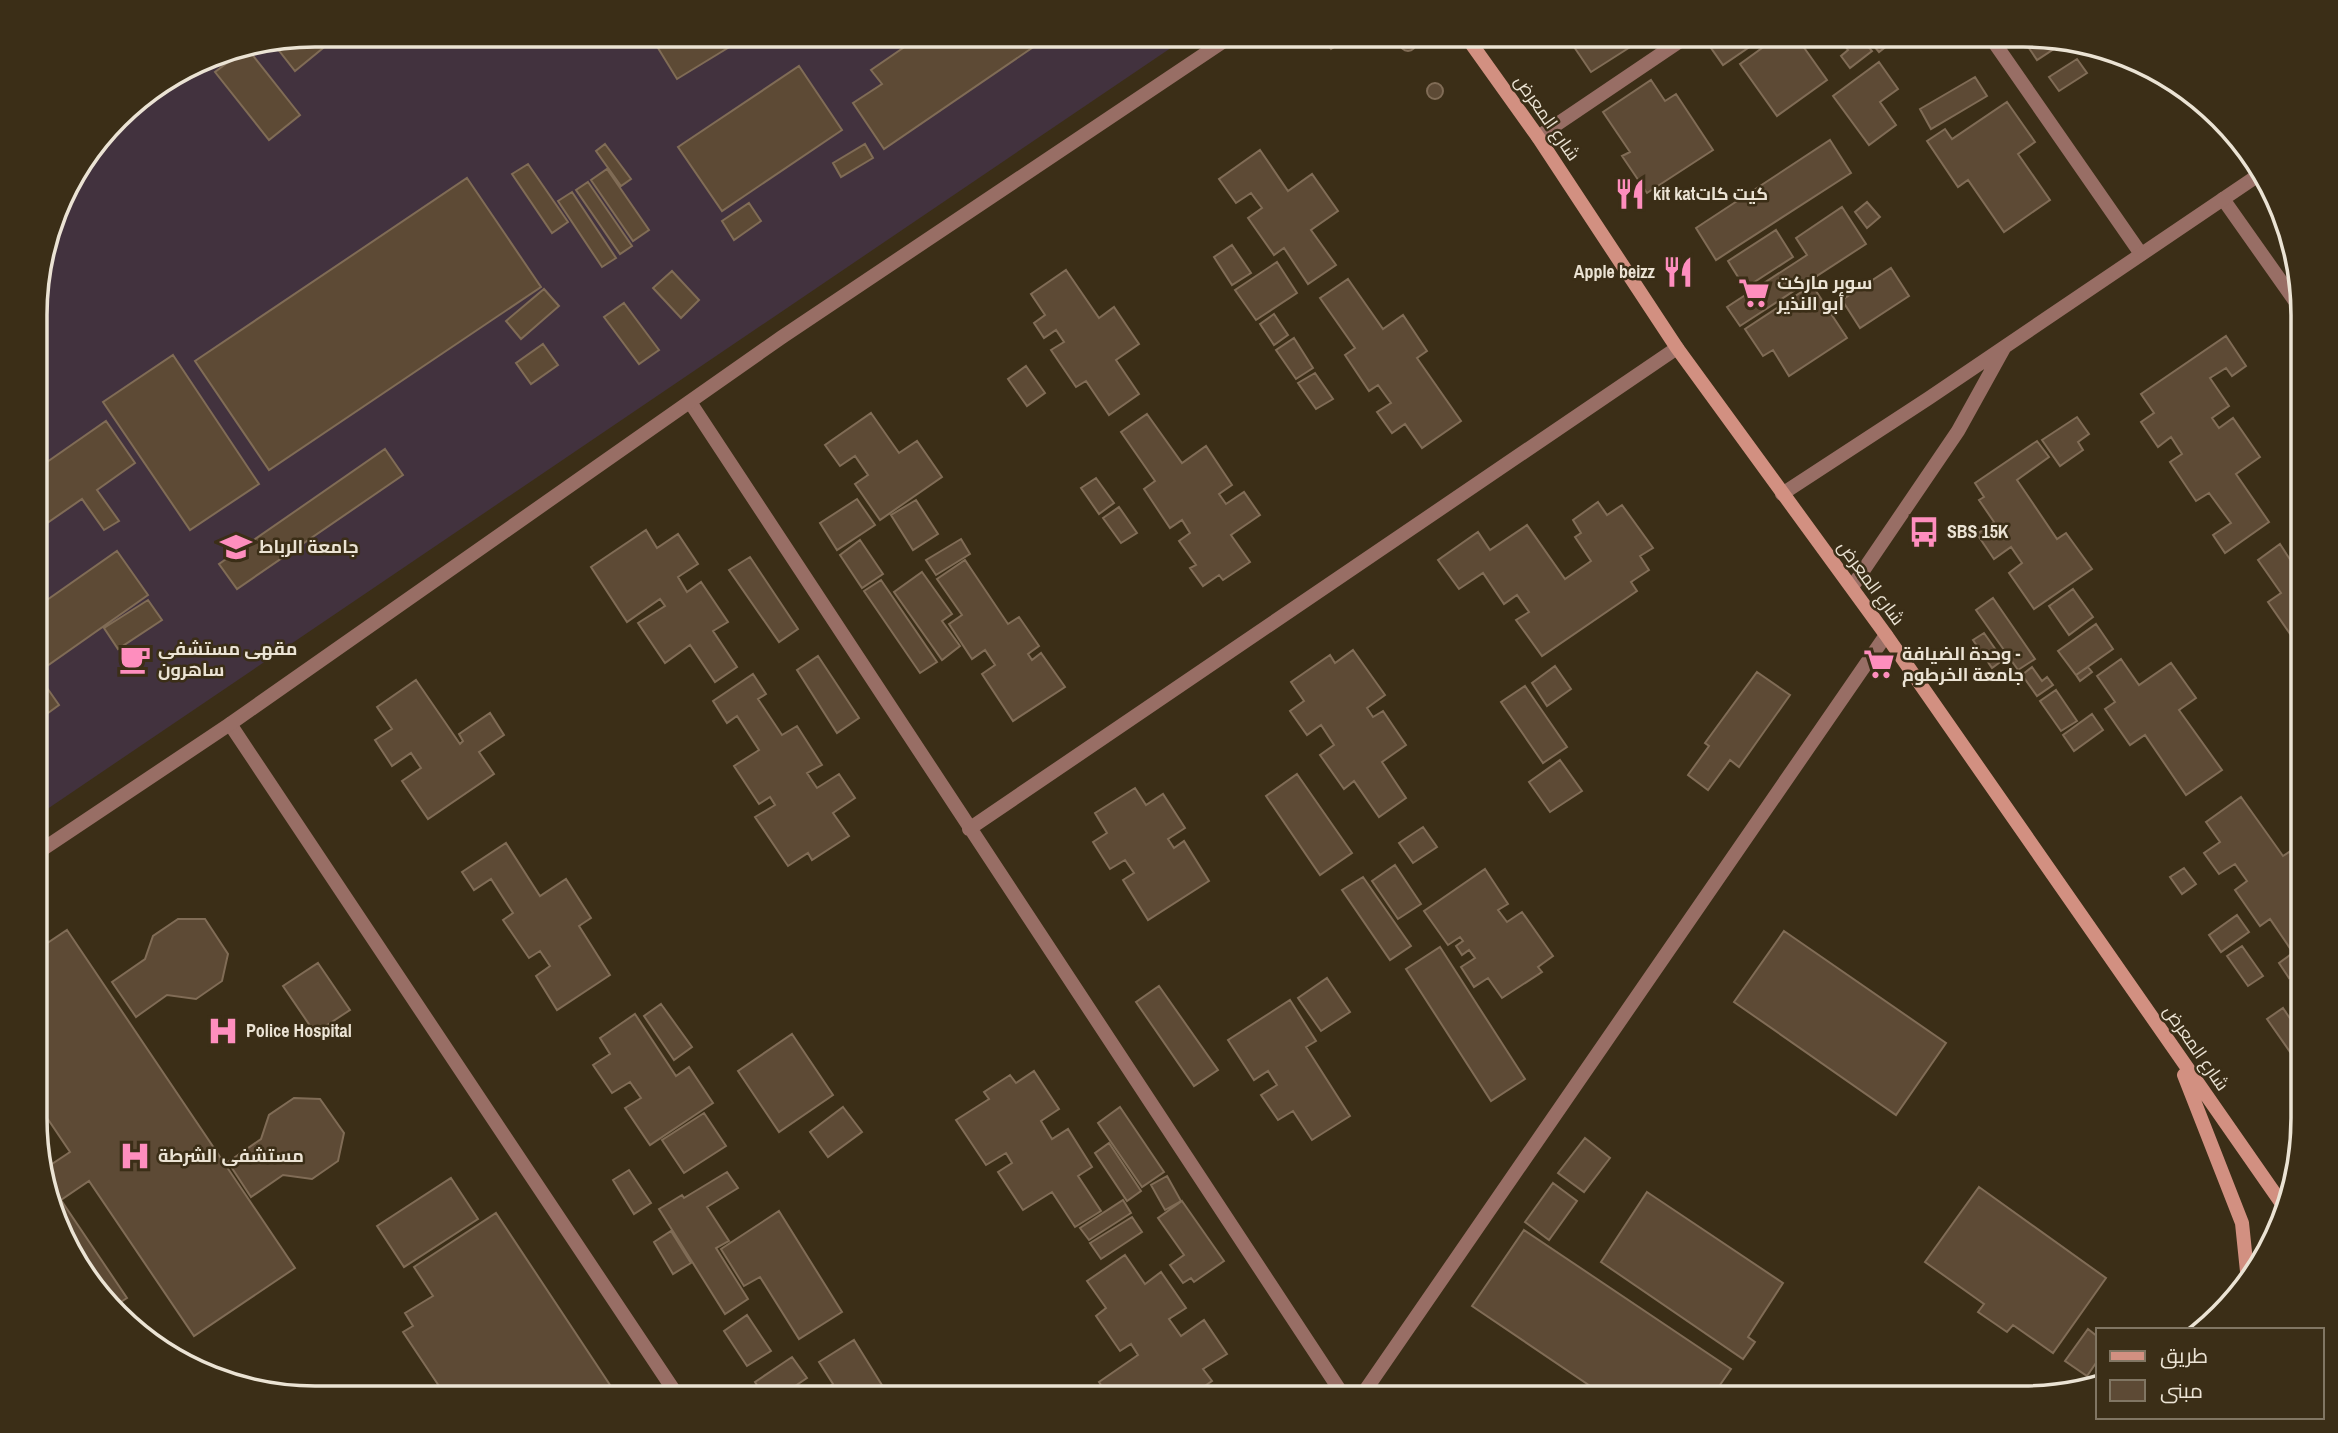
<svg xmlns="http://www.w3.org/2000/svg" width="2338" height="1433" font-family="'Archivo Narrow',Cairo,sans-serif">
	<rect width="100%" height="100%" fill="#3b2e17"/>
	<!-- education -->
	<path fill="#42323e" d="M 315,35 L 1190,35 L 37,816 L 37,279 L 64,191 L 130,105 L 208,56 Z"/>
	<!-- building -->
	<path fill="#5d4a35" stroke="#806c56" stroke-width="2" d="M1400 43a8 8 0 1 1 16 0a8 8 0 1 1-16 0Z
		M 315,35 L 339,35 L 295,71 L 273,43 Z
		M 650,35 L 749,35 L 677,79 Z
		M 922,35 L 930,35 L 938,46 L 954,35 L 1051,35 L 884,149 L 853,103 L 882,84 L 871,70 Z
		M 1328,35 L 1346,35 L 1348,38 L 1331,49 L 1323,39 Z
		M 1566,35 L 1649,35 L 1591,72 Z
		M 1709,35 L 1767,35 L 1723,65 L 1704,38 Z
		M 1780,35 L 1795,35 L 1827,80 L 1777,116 L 1740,64 Z
		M 1842,35 L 1858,35 L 1872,51 L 1850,68 L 1841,56 L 1848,50 L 1839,38 Z
		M 1865,35 L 1901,35 L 1879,52 Z
		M 2020,35 L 2023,35 L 2066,41 L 2037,60 Z
		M 247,48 L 300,115 L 269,140 L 215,72 Z
		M 2077,59 L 2087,73 L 2059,91 L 2049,77 Z
		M 1879,62 L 1898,89 L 1880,102 L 1896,125 L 1869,145 L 1833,96 Z
		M 799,66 L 842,130 L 722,211 L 678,147 Z
		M 1975,77 L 1987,96 L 1931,129 L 1920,109 Z
		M 1651,80 L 1665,101 L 1676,94 L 1713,150 L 1647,193 L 1622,156 L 1630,152 L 1603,112 Z
		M1427 91a8 8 0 1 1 16 0a8 8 0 1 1-16 0Z
		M 2007,102 L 2035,142 L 2018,154 L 2050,200 L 2004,232 L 1968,180 L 1958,187 L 1927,141 L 1945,129 L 1952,139 Z
		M 1830,140 L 1851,173 L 1716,260 L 1696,228 Z
		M 605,144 L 631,179 L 621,186 L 596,151 Z
		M 865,144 L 873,158 L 841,177 L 833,163 Z
		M 1260,150 L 1288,191 L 1312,174 L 1338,211 L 1311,230 L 1336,265 L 1308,284 L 1284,248 L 1274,255 L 1248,218 L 1262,208 L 1251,193 L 1236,203 L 1219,179 Z
		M 528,164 L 568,222 L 552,233 L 512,174 Z
		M 607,169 L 649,230 L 633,241 L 591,180 Z
		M 467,178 L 541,287 L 269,470 L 195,361 Z
		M 588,182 L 632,246 L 620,254 L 576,190 Z
		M 572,192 L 616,258 L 602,267 L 558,201 Z
		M 1867,202 L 1880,217 L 1867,228 L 1855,212 Z
		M 749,203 L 761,221 L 734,240 L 722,221 Z
		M 1842,207 L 1866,244 L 1740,326 L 1727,307 L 1807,255 L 1796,238 Z
		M 1776,230 L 1793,257 L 1745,288 L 1728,261 Z
		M 1232,245 L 1251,273 L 1232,285 L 1214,257 Z
		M 1277,262 L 1297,293 L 1256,320 L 1235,290 Z
		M 1891,268 L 1909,296 L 1860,328 L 1842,300 Z
		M 1066,270 L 1099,318 L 1114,307 L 1139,344 L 1116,360 L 1139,394 L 1109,415 L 1086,381 L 1076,387 L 1051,350 L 1064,342 L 1056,330 L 1044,338 L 1034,323 L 1045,315 L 1031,294 Z
		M 672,271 L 699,300 L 681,318 L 653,288 Z
		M 1348,279 L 1383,329 L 1403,315 L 1427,351 L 1417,358 L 1461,421 L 1422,448 L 1405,424 L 1392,433 L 1377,412 L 1391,403 L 1378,385 L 1369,391 L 1345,355 L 1355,348 L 1320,298 Z
		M 1853,281 L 1858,289 L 1842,300 L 1836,292 Z
		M 1812,285 L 1847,338 L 1789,376 L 1773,350 L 1763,356 L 1745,329 Z
		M 544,289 L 559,306 L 521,339 L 506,321 Z
		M 624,303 L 659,350 L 639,364 L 604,317 Z
		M 1274,314 L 1288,335 L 1274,345 L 1260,324 Z
		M 2226,336 L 2246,366 L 2232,376 L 2226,368 L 2210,378 L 2229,406 L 2212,418 L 2219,428 L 2233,418 L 2260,457 L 2236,474 L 2269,522 L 2225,553 L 2213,535 L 2231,523 L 2209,493 L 2196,501 L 2170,462 L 2182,454 L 2171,437 L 2158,447 L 2141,422 L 2154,413 L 2141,394 Z
		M 1294,338 L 1313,368 L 1296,379 L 1276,350 Z
		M 543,344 L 558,365 L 531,384 L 516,363 Z
		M 173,355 L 259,484 L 190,530 L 103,402 Z
		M 1026,366 L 1045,393 L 1027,406 L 1008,379 Z
		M 1315,373 L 1333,399 L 1316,409 L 1298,383 Z
		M 871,413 L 899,453 L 917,441 L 942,477 L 880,520 L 855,484 L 868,475 L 855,456 L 840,466 L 825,445 Z
		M 1147,414 L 1182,463 L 1206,446 L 1232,485 L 1219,494 L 1226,504 L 1244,492 L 1260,515 L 1231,535 L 1250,562 L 1223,580 L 1219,575 L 1203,586 L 1190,568 L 1196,565 L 1179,541 L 1190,533 L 1182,520 L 1170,528 L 1144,489 L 1155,481 L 1121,432 Z
		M 2077,417 L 2089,434 L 2078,442 L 2083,450 L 2060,466 L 2042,440 Z
		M 106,421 L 135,463 L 97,490 L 119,521 L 104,530 L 82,499 L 37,530 L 37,469 Z
		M 2037,441 L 2049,457 L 2017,480 L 2057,539 L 2066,533 L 2092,569 L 2034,609 L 2009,573 L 2022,563 L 2011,547 L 1994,559 L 1977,534 L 1994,522 L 1979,500 L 1984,497 L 1975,483 Z
		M 385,449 L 403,475 L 237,589 L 219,564 Z
		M 1096,478 L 1114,503 L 1099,514 L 1081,488 Z
		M 857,499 L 875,525 L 837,550 L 820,523 Z
		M 916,500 L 938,534 L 913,550 L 891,515 Z
		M 1598,502 L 1607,515 L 1622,505 L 1653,548 L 1640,556 L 1649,570 L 1631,582 L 1637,591 L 1542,656 L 1516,620 L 1529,612 L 1517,595 L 1504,604 L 1483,573 L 1459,589 L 1438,560 L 1478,532 L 1490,550 L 1527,525 L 1565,579 L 1591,561 L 1575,537 L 1581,533 L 1573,520 Z
		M 1119,507 L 1137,533 L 1121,543 L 1103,518 Z
		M 646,530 L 657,548 L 678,534 L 698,564 L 678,577 L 687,592 L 701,582 L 728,622 L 713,631 L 737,667 L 715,682 L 690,645 L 665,663 L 638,623 L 665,606 L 660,599 L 627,622 L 591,567 Z
		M 961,539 L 970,554 L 936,575 L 926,560 Z
		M 860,540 L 883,574 L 862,588 L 840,555 Z
		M 2280,544 L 2302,578 L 2302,636 L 2295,641 L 2268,602 L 2281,593 L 2258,560 Z
		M 117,551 L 148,595 L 37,673 L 37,607 Z
		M 750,557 L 798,629 L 779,642 L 729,570 Z
		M 965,560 L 1008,624 L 1019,617 L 1039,646 L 1028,654 L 1032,660 L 1041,653 L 1065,687 L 1013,721 L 982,674 L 995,665 L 985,650 L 972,659 L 949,624 L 962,615 L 937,579 Z
		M 922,572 L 952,614 L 942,621 L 960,646 L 942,660 L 894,592 Z
		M 881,580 L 937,662 L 920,673 L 864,591 Z
		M 2073,589 L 2093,617 L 2069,635 L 2049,606 Z
		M 1993,598 L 2035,659 L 2018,670 L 1976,610 Z
		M 148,600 L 162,620 L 118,649 L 104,628 Z
		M 2096,624 L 2113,649 L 2076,675 L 2058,651 Z
		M 1984,633 L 2003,660 L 1992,668 L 1973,640 Z
		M 1353,650 L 1385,695 L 1367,708 L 1373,717 L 1383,711 L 1406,745 L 1382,762 L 1406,798 L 1379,817 L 1354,781 L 1344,789 L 1320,755 L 1334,745 L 1321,725 L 1307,735 L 1290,711 L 1304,701 L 1291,682 L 1330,655 L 1335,663 Z
		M 818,656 L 859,718 L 837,733 L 797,670 Z
		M 2121,659 L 2139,685 L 2171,663 L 2196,698 L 2179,710 L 2222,770 L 2186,795 L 2145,735 L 2130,745 L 2105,709 L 2115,702 L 2097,676 Z
		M 1555,666 L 1571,689 L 1547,706 L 1532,683 Z
		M 2032,667 L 2042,681 L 2047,677 L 2053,685 L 2037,696 L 2022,675 Z
		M 2088,667 L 2092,672 L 2080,681 L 2076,675 Z
		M 1757,672 L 1790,695 L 1739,767 L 1730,760 L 1708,790 L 1688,775 L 1709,746 L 1705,743 Z
		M 753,674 L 766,694 L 758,699 L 782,735 L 797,726 L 822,765 L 807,773 L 817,788 L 839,774 L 855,798 L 833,813 L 849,836 L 812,860 L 808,853 L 788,866 L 755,817 L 775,805 L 770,797 L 759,804 L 734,766 L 759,750 L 737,716 L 727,723 L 713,701 Z
		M 38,675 L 59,705 L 37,721 L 37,676 Z
		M 416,680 L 460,744 L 463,741 L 459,734 L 490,713 L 504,735 L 479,752 L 494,774 L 428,819 L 402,781 L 421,768 L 411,753 L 392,766 L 375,740 L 392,729 L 377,707 Z
		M 1525,686 L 1567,747 L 1543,763 L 1501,702 Z
		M 2056,690 L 2077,721 L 2061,731 L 2040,701 Z
		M 2092,714 L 2103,730 L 2074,751 L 2063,735 Z
		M 1560,760 L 1582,791 L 1550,812 L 1529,782 Z
		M 1297,774 L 1352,853 L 1320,875 L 1266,796 Z
		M 1135,788 L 1146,805 L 1163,794 L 1185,828 L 1168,839 L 1174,848 L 1184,841 L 1209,881 L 1148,920 L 1123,880 L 1134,873 L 1125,860 L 1110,869 L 1093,842 L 1107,833 L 1095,813 Z
		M 2241,797 L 2283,856 L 2300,845 L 2302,849 L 2302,897 L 2299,900 L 2302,905 L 2302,952 L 2296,957 L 2270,919 L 2260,926 L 2235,890 L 2247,881 L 2235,864 L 2219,874 L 2204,853 L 2220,842 L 2206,822 Z
		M 1423,827 L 1437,847 L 1413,863 L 1399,843 Z
		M 506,843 L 540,896 L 566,879 L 591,918 L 579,926 L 610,975 L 557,1010 L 536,976 L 550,966 L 540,951 L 529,958 L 503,920 L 513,913 L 491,879 L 474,890 L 462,872 Z
		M 1395,865 L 1421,904 L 1398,919 L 1372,881 Z
		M 2184,868 L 2196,884 L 2182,894 L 2170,877 Z
		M 1485,869 L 1508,904 L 1498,910 L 1507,922 L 1522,912 L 1553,956 L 1538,967 L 1542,972 L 1502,998 L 1488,978 L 1474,987 L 1461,967 L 1475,958 L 1469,950 L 1462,955 L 1456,946 L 1463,941 L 1460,937 L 1448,945 L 1424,911 Z
		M 1363,877 L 1411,946 L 1390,960 L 1342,890 Z
		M 2237,915 L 2249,932 L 2221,952 L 2209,935 Z
		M 178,919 L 205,919 L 228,954 L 222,981 L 196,999 L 167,995 L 136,1017 L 112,982 L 145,959 L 153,936 Z
		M 67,930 L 295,1268 L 194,1336 L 89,1181 L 61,1200 L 127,1298 L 116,1305 L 73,1258 L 43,1170 L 70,1152 L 37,1103 L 37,950 Z
		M 1784,931 L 1946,1043 L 1896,1115 L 1734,1002 Z
		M 2242,946 L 2263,976 L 2248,986 L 2227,956 Z
		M 1440,947 L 1525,1079 L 1491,1101 L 1406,969 Z
		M 2290,955 L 2301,969 L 2289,978 L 2279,963 Z
		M 318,963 L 350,1010 L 315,1033 L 283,986 Z
		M 1327,978 L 1350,1012 L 1321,1031 L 1298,998 Z
		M 1159,986 L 1218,1070 L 1194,1086 L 1136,1002 Z
		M 1290,1000 L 1316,1041 L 1306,1047 L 1350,1116 L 1312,1140 L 1293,1111 L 1278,1120 L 1261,1095 L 1277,1085 L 1268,1071 L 1254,1080 L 1228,1040 Z
		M 661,1004 L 692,1047 L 674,1060 L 644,1016 Z
		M 2283,1008 L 2302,1036 L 2302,1069 L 2267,1019 Z
		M 635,1014 L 676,1076 L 689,1067 L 713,1103 L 650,1145 L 625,1108 L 641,1098 L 630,1082 L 612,1093 L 593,1065 L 610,1054 L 600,1038 Z
		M 792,1034 L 833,1095 L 779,1132 L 738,1071 Z
		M 1034,1071 L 1059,1109 L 1041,1121 L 1052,1139 L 1068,1129 L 1092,1167 L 1078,1176 L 1101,1211 L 1075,1227 L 1052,1192 L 1023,1210 L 998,1172 L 1012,1163 L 1006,1153 L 986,1165 L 956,1120 L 989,1099 L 984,1092 L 1010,1075 L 1016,1083 Z
		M 294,1098 L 320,1099 L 344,1133 L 338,1161 L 312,1179 L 283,1175 L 251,1197 L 228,1162 L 261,1139 L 269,1115 Z
		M 843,1107 L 862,1132 L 828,1157 L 810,1132 Z
		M 1120,1107 L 1164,1172 L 1142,1187 L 1098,1123 Z
		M 704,1113 L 726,1146 L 684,1173 L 662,1140 Z
		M 1585,1138 L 1610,1158 L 1584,1192 L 1558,1173 Z
		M 1109,1143 L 1141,1191 L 1127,1201 L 1095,1153 Z
		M 629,1170 L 651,1203 L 634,1214 L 613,1180 Z
		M 727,1172 L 738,1188 L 707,1207 L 729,1241 L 716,1248 L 748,1299 L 725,1314 L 659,1209 L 682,1195 L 684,1198 Z
		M 1167,1176 L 1181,1201 L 1165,1210 L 1151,1185 Z
		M 451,1178 L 478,1219 L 404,1267 L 377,1226 Z
		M 1553,1183 L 1577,1201 L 1549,1240 L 1525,1222 Z
		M 1979,1187 L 2106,1278 L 2053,1353 L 2013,1325 L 2007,1332 L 1978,1312 L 1984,1304 L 1925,1262 Z
		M 1647,1192 L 1783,1283 L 1748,1337 L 1755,1342 L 1743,1359 L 1601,1262 Z
		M 1123,1200 L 1131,1213 L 1089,1240 L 1080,1228 Z
		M 1182,1201 L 1224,1261 L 1194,1282 L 1191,1278 L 1183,1283 L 1170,1265 L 1184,1255 L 1158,1218 Z
		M 779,1211 L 842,1312 L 799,1339 L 760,1277 L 744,1286 L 721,1249 Z
		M 496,1213 L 610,1385 L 590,1398 L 501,1398 L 498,1393 L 491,1398 L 447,1398 L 403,1332 L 413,1326 L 405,1313 L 433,1296 L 414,1267 Z
		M 1132,1217 L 1142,1232 L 1101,1259 L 1090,1243 Z
		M 1524,1230 L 1731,1369 L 1711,1398 L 1608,1398 L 1472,1306 Z
		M 671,1231 L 691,1263 L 673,1274 L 654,1242 Z
		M 1125,1255 L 1145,1284 L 1161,1272 L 1186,1308 L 1169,1319 L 1181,1336 L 1204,1320 L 1227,1354 L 1203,1369 L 1212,1381 L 1187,1398 L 1110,1398 L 1099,1382 L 1138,1355 L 1131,1344 L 1120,1351 L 1096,1316 L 1106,1308 L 1087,1281 Z
		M 747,1315 L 771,1351 L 747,1366 L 724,1331 Z
		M 2088,1329 L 2098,1337 L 2098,1360 L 2087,1376 L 2065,1361 Z
		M 854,1340 L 890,1398 L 817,1398 L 816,1395 L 833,1384 L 819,1362 Z
		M 792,1357 L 807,1378 L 777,1398 L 765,1398 L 755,1382 Z
		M 911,1390 L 916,1398 L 899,1398 Z"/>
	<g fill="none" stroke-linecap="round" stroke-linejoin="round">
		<!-- minor -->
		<path stroke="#986e65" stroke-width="14" d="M 1989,35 L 2141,254
			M 1538,137 L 1689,35
			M 2223,199 L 2302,311
			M 690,402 L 1345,1398
			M 230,724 L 679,1398
			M 969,829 L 1677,348
			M 1360,1398 L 1886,635"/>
		<!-- tertiary -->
		<path stroke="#986e65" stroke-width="14" d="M 1782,494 L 1929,398 L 2263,172
			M 1852,587 L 1958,431 L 2004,348
			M 37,853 L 230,724 L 782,337 L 1233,35"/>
		<!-- secondary -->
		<path stroke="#d29081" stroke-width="14" d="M 1468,35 L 1473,46 L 1538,137 L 1677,348 L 1886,635 L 2287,1211
			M 2184,1075 L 2242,1223 L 2248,1281"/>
	</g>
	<!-- icons -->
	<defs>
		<symbol id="restaurant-bare" viewBox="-9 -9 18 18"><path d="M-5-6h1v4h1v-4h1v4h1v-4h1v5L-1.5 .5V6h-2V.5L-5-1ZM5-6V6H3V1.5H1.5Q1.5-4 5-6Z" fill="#fe8ebe" stroke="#3b2e17" stroke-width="2.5" paint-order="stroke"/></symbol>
		<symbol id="supermarket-bare" viewBox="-9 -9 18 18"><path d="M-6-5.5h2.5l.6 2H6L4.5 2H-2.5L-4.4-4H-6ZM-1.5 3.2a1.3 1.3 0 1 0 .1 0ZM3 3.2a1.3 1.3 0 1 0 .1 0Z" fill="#fe8ebe" stroke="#3b2e17" stroke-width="2.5" paint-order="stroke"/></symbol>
		<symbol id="bus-bare" viewBox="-9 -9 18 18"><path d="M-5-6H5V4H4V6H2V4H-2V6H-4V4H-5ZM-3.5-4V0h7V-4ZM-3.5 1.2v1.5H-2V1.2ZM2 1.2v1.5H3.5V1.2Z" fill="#fe8ebe" stroke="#3b2e17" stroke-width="2.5" paint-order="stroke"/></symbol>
		<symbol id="university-bare" viewBox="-9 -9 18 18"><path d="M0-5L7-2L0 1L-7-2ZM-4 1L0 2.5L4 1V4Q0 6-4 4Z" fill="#fe8ebe" stroke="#3b2e17" stroke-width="2.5" paint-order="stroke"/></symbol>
		<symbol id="cafe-bare" viewBox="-9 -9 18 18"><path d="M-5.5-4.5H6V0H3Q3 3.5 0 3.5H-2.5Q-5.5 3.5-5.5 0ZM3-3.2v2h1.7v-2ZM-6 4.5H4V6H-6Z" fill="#fe8ebe" stroke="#3b2e17" stroke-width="2.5" paint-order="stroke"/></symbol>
		<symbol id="hospital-bare" viewBox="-9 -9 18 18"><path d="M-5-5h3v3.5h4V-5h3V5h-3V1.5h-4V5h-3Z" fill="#fe8ebe" stroke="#3b2e17" stroke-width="2.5" paint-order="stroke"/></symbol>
	</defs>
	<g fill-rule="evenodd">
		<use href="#restaurant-bare" x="1608" y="172" width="44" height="44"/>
		<use href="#restaurant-bare" x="1656" y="250" width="44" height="44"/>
		<use href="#supermarket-bare" x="1732" y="271" width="44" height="44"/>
		<use href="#bus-bare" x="1902" y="510" width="44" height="44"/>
		<use href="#university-bare" x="214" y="525" width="44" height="44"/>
		<use href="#cafe-bare" x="113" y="637" width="44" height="44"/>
		<use href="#supermarket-bare" x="1857" y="642" width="44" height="44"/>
		<use href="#hospital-bare" x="201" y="1009" width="44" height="44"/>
		<use href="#hospital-bare" x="113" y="1134" width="44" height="44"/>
	</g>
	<g text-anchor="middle" stroke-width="5" stroke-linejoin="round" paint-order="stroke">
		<!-- street labels -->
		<g font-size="18" fill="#ebe3d4" stroke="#3b2e17">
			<text transform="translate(1547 118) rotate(55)" y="6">شارع المعرض</text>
			<text transform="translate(1871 583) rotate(54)" y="6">شارع المعرض</text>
			<text transform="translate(2196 1048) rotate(55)" y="6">شارع المعرض</text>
		</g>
		<!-- poi labels -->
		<g font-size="18" font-weight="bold" fill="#ebe3d4" stroke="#3b2e17" text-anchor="start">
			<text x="1653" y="200">kit katكيت كات</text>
			<text x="1655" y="278" text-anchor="end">Apple beizz</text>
			<text x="1777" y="289">سوبر ماركت<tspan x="1777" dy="21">أبو النذير</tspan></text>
			<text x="1947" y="538">SBS 15K</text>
			<text x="259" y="553">جامعة الرباط</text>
			<text x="158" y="655">مقهى مستشفى<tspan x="158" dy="21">ساهرون</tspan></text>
			<text x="1902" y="660">وحدة الضيافة -<tspan x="1902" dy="21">جامعة الخرطوم</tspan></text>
			<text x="246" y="1037">Police Hospital</text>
			<text x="158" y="1162">مستشفى الشرطة</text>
		</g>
	</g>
	<!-- crop -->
	<path d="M0 0H2338V1433H0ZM315 47H2023A268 268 0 0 1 2291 315V1118A268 268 0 0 1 2023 1386H315A268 268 0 0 1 47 1118V315A268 268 0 0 1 315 47Z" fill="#3b2e17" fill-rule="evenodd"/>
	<path fill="none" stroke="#ebe3d4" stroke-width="3.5" d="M315 47H2023A268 268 0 0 1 2291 315V1118A268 268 0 0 1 2023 1386H315A268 268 0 0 1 47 1118V315A268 268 0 0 1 315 47Z"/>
	<!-- legend -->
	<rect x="2096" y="1328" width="228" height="91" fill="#3b2e17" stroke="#817663" stroke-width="2"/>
	<rect x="2110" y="1351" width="35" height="10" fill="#d29081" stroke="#817663" stroke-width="2"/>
	<text x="2160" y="1363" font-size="21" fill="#ebe3d4">طريق</text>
	<rect x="2110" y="1380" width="35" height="21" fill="#5d4a35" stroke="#817663" stroke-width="2"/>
	<text x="2160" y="1398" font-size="21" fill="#ebe3d4">مبنى</text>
</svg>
